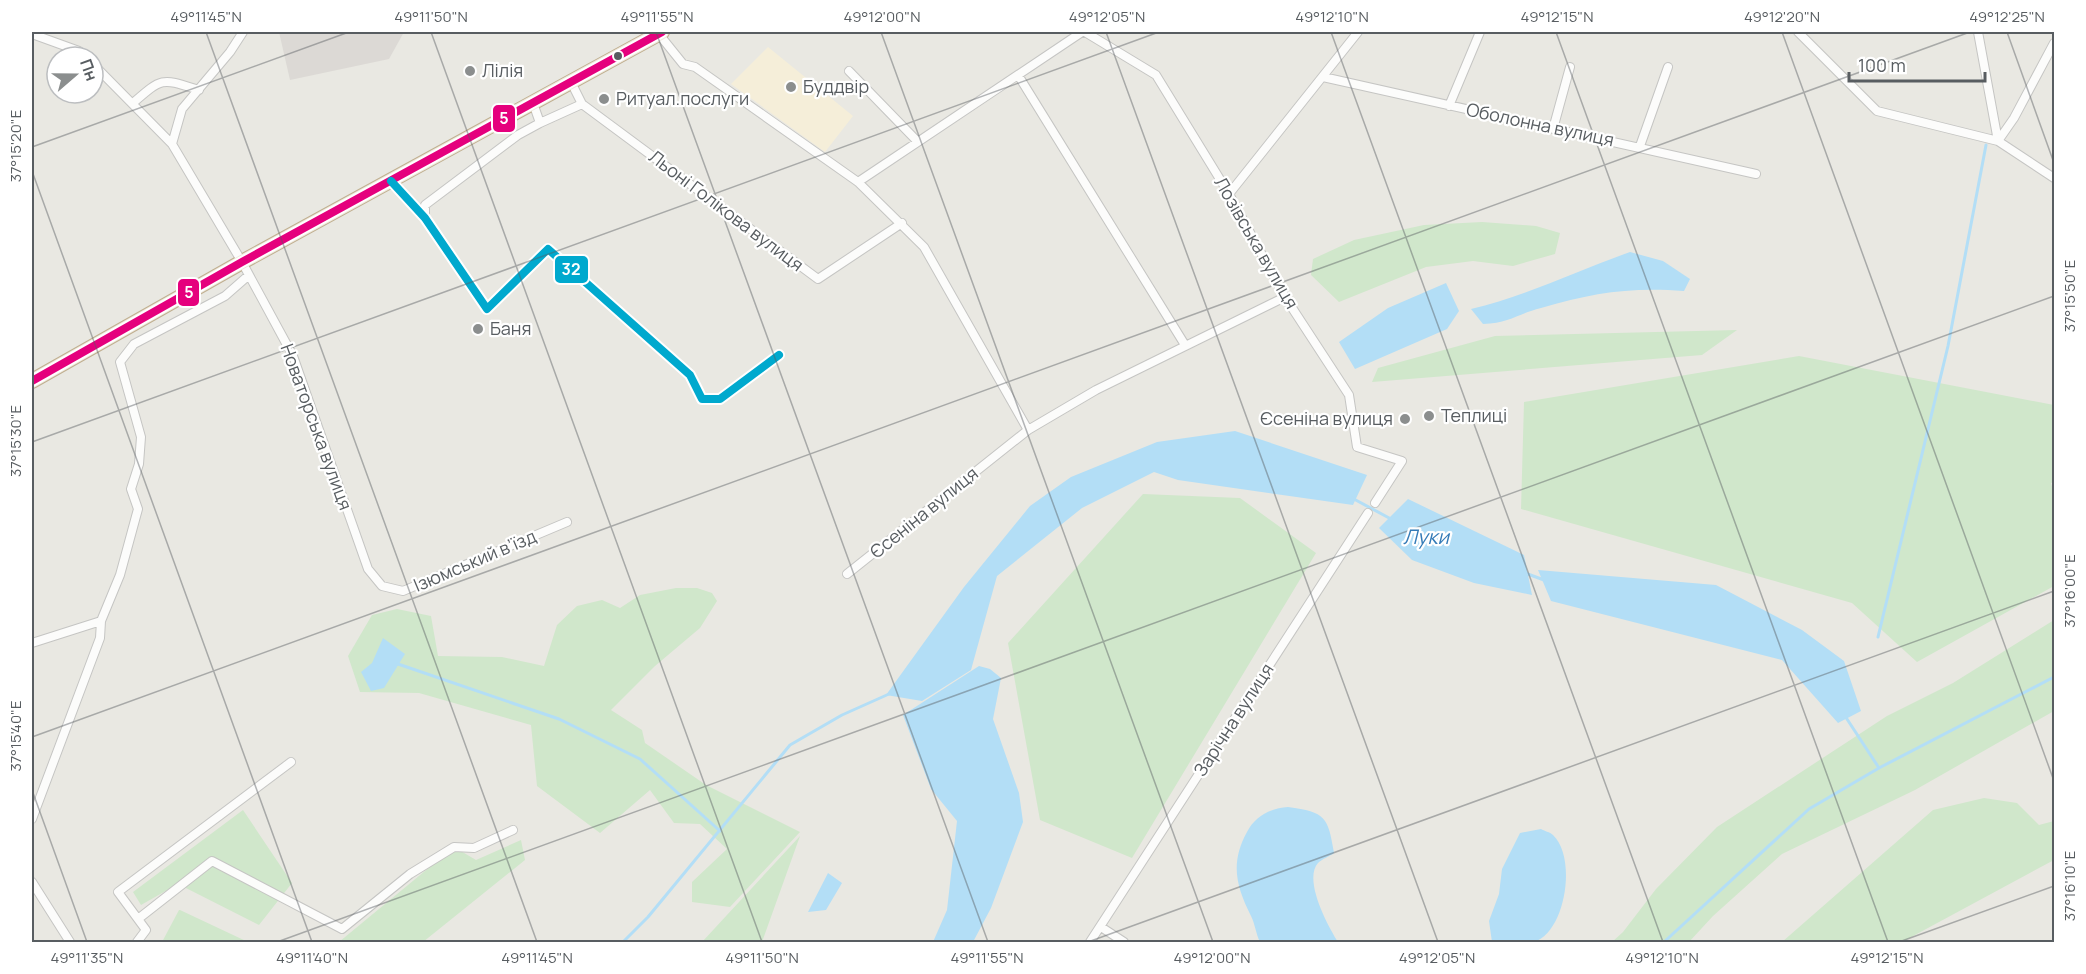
<svg xmlns="http://www.w3.org/2000/svg" width="2086" height="974" font-family="Manrope,sans-serif">
	<rect width="100%" height="100%" fill="#e9e8e2"/>
	<!-- commercial -->
	<path fill="#f5eed9" d="M 768,47 L 853,116 L 825,152 L 731,84 Z"/>
	<!-- industrial -->
	<path fill="#dcd9d5" d="M 279,32 L 404,32 L 389,59 L 290,80 Z"/>
	<!-- green -->
	<path fill="#d0e7cb" d="M 1482,222 L 1536,226 L 1560,233 L 1555,254 L 1513,266 L 1473,261 L 1426,267 L 1339,302 L 1311,275 L 1313,259 L 1354,240 L 1424,225 Z
		M 1737,330 L 1702,355 L 1372,382 L 1378,368 L 1495,336 Z
		M 1799,356 L 2054,405 L 2054,482 L 2051,483 L 2054,493 L 2054,586 L 1917,662 L 1852,603 L 1521,509 L 1524,402 Z
		M 1143,494 L 1240,498 L 1316,553 L 1132,858 L 1040,820 L 1008,643 Z
		M 676,588 L 697,588 L 712,593 L 717,601 L 700,628 L 655,666 L 611,710 L 642,730 L 645,743 L 706,785 L 800,832 L 730,907 L 692,902 L 692,882 L 727,849 L 700,824 L 674,823 L 650,790 L 600,833 L 537,786 L 531,725 L 419,693 L 360,692 L 348,656 L 372,615 L 397,609 L 431,616 L 438,656 L 502,657 L 544,666 L 557,625 L 577,606 L 602,600 L 620,608 L 640,595 Z
		M 2054,620 L 2054,711 L 1915,790 L 1782,854 L 1713,916 L 1689,942 L 1612,942 L 1623,932 L 1656,889 L 1717,827 L 1887,716 L 1953,683 Z
		M 1984,798 L 2017,803 L 2039,825 L 2054,821 L 2054,860 L 1902,942 L 1782,942 L 1933,810 Z
		M 243,810 L 292,883 L 259,925 L 178,884 L 141,905 L 133,892 Z
		M 800,836 L 762,942 L 702,942 Z
		M 521,840 L 525,860 L 423,942 L 339,942 L 454,847 L 476,860 Z
		M 179,910 L 180,910 L 248,942 L 162,942 Z"/>
	<!-- water -->
	<path fill="#b3def6" d="M 1630,252 L 1663,261 L 1690,279 L 1684,291 C 1629,287 1593,293 1541,308 C 1517,314 1510,323 1483,324 L 1471,309 C 1526,296 1577,271 1630,252 Z
		M 1446,283 L 1459,311 L 1447,329 L 1355,369 L 1339,342 L 1388,308 Z
		M 1235,431 L 1367,475 L 1353,505 L 1178,480 L 1154,472 L 1082,508 L 997,576 L 971,670 L 922,701 L 886,695 L 964,587 L 1030,506 L 1071,477 L 1157,442 Z
		M 1408,499 L 1524,555 L 1532,595 L 1474,583 L 1412,560 L 1379,528 Z
		M 1538,570 L 1716,585 L 1802,630 L 1844,661 L 1861,711 L 1838,723 L 1782,660 L 1551,601 Z
		M 383,638 L 405,654 L 384,688 L 371,691 L 361,672 L 372,663 Z
		M 979,666 L 990,669 L 1001,678 L 993,719 L 1019,793 L 1023,822 L 991,908 L 973,942 L 933,942 L 947,910 L 957,821 L 931,789 L 903,715 Z
		M 1288,807 C 1326,812 1328,817 1334,853 C 1330,856 1322,859 1318,863 C 1303,880 1328,926 1338,942 L 1260,942 C 1256,934 1255,924 1251,916 C 1236,886 1230,863 1247,832 C 1255,816 1271,808 1288,807 Z
		M 1541,829 C 1544,831 1550,832 1553,835 C 1577,857 1566,932 1534,942 C 1523,946 1504,943 1492,942 L 1489,921 L 1499,894 L 1502,869 L 1520,833 Z
		M 828,873 L 842,883 L 826,910 L 808,912 Z"/>
	<g fill="none" stroke-linecap="round" stroke-linejoin="round">
		<!-- stream -->
		<path stroke="#b3def6" stroke-width="3" d="M 1352,498 L 1391,519
			M 1525,573 L 1544,580
			M 1878,637 L 1948,346 L 1986,145
			M 398,664 L 559,719 L 640,759 L 720,831
			M 1845,716 L 1879,768 L 2054,677
			M 623,942 L 648,917 L 790,745 L 842,715 L 889,694
			M 1664,942 L 1809,809 L 1879,768"/>
		<defs>
			<path id="street" d="M 243,32 L 230,52 L 182,109 L 172,144 L 242,262 L 293,356 L 368,569 L 382,586 L 403,591 L 567,522
				M 1085,32 L 1156,75 L 1229,194 L 1285,297 L 1349,395 L 1357,447 L 1402,461 L 1375,503
				M 1798,32 L 1877,111 L 1998,141 L 2054,178
				M 1978,32 L 1998,141
				M 658,33 L 683,64 L 695,67 L 858,182 L 924,247 L 1028,430
				M 32,34 L 79,51 L 86,57
				M 93,64 L 172,144
				M 849,71 L 918,142
				M 1018,75 L 1185,345
				M 1323,77 L 1756,174
				M 571,82 L 582,104 L 818,279 L 902,223
				M 133,103 C 163,77 161,78 199,90
				M 1449,106 L 1480,32
				M 540,123 L 582,104
				M 1553,129 L 1570,67
				M 1998,141 L 2014,118 L 2054,43
				M 1640,146 L 1668,67
				M 391,181 L 425,218 L 487,309 L 548,249 L 690,375 L 702,399 L 720,399 L 779,355
				M 858,182 L 1082,32
				M 1229,194 L 1358,32
				M 425,218 L 425,205 L 518,135 L 540,123 L 533,103
				M 847,574 L 1028,430 L 1096,390 L 1285,297
				M 32,643 L 101,621
				M 32,819 L 100,638 L 101,621 L 120,575 L 138,509 L 131,489 L 139,464 L 141,437 L 120,362 L 134,344 L 225,296 L 249,275
				M 32,882 L 70,942
				M 138,919 L 212,861 L 342,929 L 410,874 L 454,847 L 474,848 L 513,830
				M 1101,927 L 1124,942
				M 137,942 L 146,930 L 118,892 L 291,762
				M 1090,942 L 1368,513"/>
			<path id="highway" d="M 32,381 L 242,262 L 662,32"/>
		</defs>
		<!-- street casing -->
		<use href="#street" stroke="#c5c5c3" stroke-width="10"/>
		<!-- highway casing -->
		<use href="#highway" stroke="#c0af90" stroke-width="16"/>
		<!-- street -->
		<use href="#street" stroke="#fcfcfb" stroke-width="8"/>
		<!-- highway -->
		<use href="#highway" stroke="#eee9de" stroke-width="14"/>
		<defs>
			<path id="bus-1" d="M 32,381 L 242,262 L 662,32"/>
			<path id="bus-2" d="M 391,181 L 425,218 L 487,309 L 548,249 L 690,375 L 702,399 L 720,399 L 779,355"/>
		</defs>
		<!-- bus-1 casing -->
		<use href="#bus-1" stroke="#fff" stroke-width="12"/>
		<!-- bus-2 casing -->
		<use href="#bus-2" stroke="#fff" stroke-width="12"/>
		<!-- bus-1 -->
		<use href="#bus-1" stroke="#e5007d" stroke-width="8"/>
		<!-- bus-2 -->
		<use href="#bus-2" stroke="#00a9ce" stroke-width="8"/>
	</g>
	<!-- ticks -->
	<path fill="none" stroke="#585d61" stroke-width="1.5" stroke-opacity="0.45" d="M 206,32 L 537,942M 431,32 L 762,942M 656,32 L 988,942M 881,32 L 1213,942M 1106,32 L 1438,942M 1331,32 L 1663,942M 1556,32 L 1888,942M 1782,32 L 2054,781M 2007,32 L 2054,163M 32,147 L 349,32M 32,171 L 312,942M 32,442 L 1159,32M 32,737 L 1970,32M 32,790 L 87,942M 277,942 L 2054,296M 1088,942 L 2054,591M 1899,942 L 2054,886"/>
	<!-- markers -->
	<circle fill="#585d61" stroke="#fff" stroke-width="2" cx="618" cy="56" r="5"/>
	<g fill="#8b8e8e" stroke="#fff" stroke-width="2">
		<circle cx="470" cy="71" r="6"/>
		<circle cx="791" cy="87" r="6"/>
		<circle cx="604" cy="99" r="6"/>
		<circle cx="478" cy="329" r="6"/>
		<circle cx="1429" cy="416" r="6"/>
		<circle cx="1405" cy="419" r="6"/>
	</g>
	<g text-anchor="middle" stroke-width="4.5" stroke-linejoin="round" paint-order="stroke">
		<!-- poi labels -->
		<g font-size="18" fill="#585d61" stroke="#fff" text-anchor="start">
			<text x="482" y="77">Лілія</text>
			<text x="803" y="93">Буддвір</text>
			<text x="616" y="105">Ритуал.послуги</text>
			<text x="490" y="335">Баня</text>
			<text x="1441" y="422">Теплиці</text>
			<text x="1393" y="425" text-anchor="end">Єсеніна вулиця</text>
		</g>
		<!-- street labels -->
		<g font-size="18" fill="#585d61" stroke="#fff">
			<text transform="translate(1540 125) rotate(12)" y="6">Оболонна вулиця</text>
			<text transform="translate(726 211) rotate(37)" y="6">Льоні Голікова вулиця</text>
			<text transform="translate(1256 243) rotate(60)" y="6">Лозівська вулиця</text>
			<text transform="translate(316 427) rotate(70)" y="6">Новаторська вулиця</text>
			<text transform="translate(924 513) rotate(-39)" y="6">Єсеніна вулиця</text>
			<text transform="translate(475 561) rotate(-23)" y="6">Ізюмський в’їзд</text>
			<text transform="translate(1234 720) rotate(-57)" y="6">Зарічна вулиця</text>
		</g>
		<!-- water labels -->
		<g font-size="20" font-style="italic" fill="#347bb7" stroke="#fff">
			<text x="1426" y="544">Луки</text>
		</g>
	</g>
	<g stroke="#fff" stroke-width="2">
		<rect x="492" y="104" width="24" height="29" rx="6" fill="#e5007d"/>
		<rect x="554" y="255" width="35" height="29" rx="6" fill="#00a9ce"/>
		<rect x="177" y="278" width="23" height="29" rx="6" fill="#e5007d"/>
	</g>
	<g font-size="16" text-anchor="middle" font-weight="bold" fill="#fff">
		<text x="504" y="124">5</text>
		<text x="571" y="275">32</text>
		<text x="189" y="298">5</text>
	</g>
	<!-- border -->
	<rect width="2086" height="974" fill="none" stroke="#ffffff" stroke-width="66"/>
	<!-- north arrow -->
	<g transform="translate(75 75) rotate(70)"><circle r="28" fill="#ffffff" stroke="#bcbec0" stroke-width="1.5"/>
	<path d="M0-4.5L10 22L0 15L-10 22Z" fill="#8b8e8e"/>
	<text y="-9" font-size="16" font-weight="bold" text-anchor="middle" fill="#585d61">Пн</text>
	</g>
	<!-- scale -->
	<path d="M1849 72v9h136v-9" fill="none" stroke="#585d61" stroke-width="3"/>
	<text x="1858" y="72" font-size="18" fill="#585d61" stroke="#ffffff" stroke-width="4.5" paint-order="stroke">100 m</text>
	<rect x="33" y="33" width="2020" height="908" fill="none" stroke="#585d61" stroke-width="2"/>
	<g font-size="15" text-anchor="middle" fill="#585d61">
		<text x="206" y="22">49°11'45"N</text>
		<text x="431" y="22">49°11'50"N</text>
		<text x="657" y="22">49°11'55"N</text>
		<text x="882" y="22">49°12'00"N</text>
		<text x="1107" y="22">49°12'05"N</text>
		<text x="1332" y="22">49°12'10"N</text>
		<text x="1557" y="22">49°12'15"N</text>
		<text x="1782" y="22">49°12'20"N</text>
		<text x="2007" y="22">49°12'25"N</text>
		<text transform="translate(16 146) rotate(-90)" y="5">37°15'20"E</text>
		<text transform="translate(2070 296) rotate(-90)" y="5">37°15'50"E</text>
		<text transform="translate(16 441) rotate(-90)" y="5">37°15'30"E</text>
		<text transform="translate(2070 591) rotate(-90)" y="5">37°16'00"E</text>
		<text transform="translate(16 736) rotate(-90)" y="5">37°15'40"E</text>
		<text transform="translate(2070 886) rotate(-90)" y="5">37°16'10"E</text>
		<text x="87" y="963">49°11'35"N</text>
		<text x="312" y="963">49°11'40"N</text>
		<text x="537" y="963">49°11'45"N</text>
		<text x="762" y="963">49°11'50"N</text>
		<text x="987" y="963">49°11'55"N</text>
		<text x="1212" y="963">49°12'00"N</text>
		<text x="1437" y="963">49°12'05"N</text>
		<text x="1662" y="963">49°12'10"N</text>
		<text x="1887" y="963">49°12'15"N</text>
	</g>
</svg>
